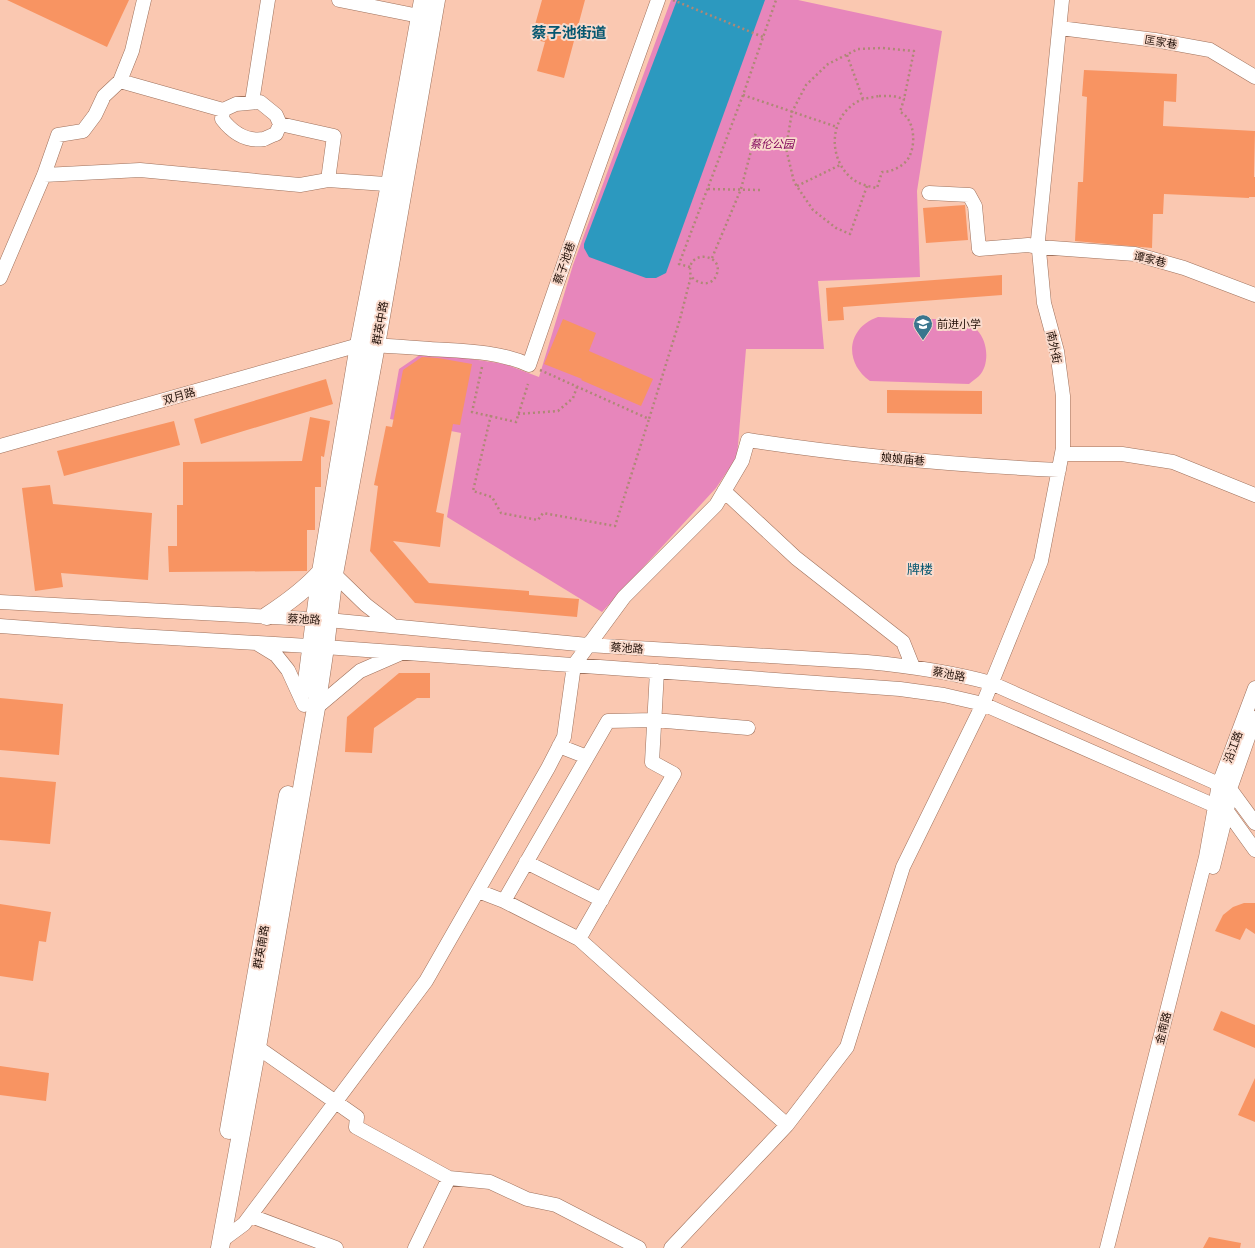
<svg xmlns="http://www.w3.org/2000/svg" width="1255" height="1248" font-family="Bitter,'Noto Sans SC',serif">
	<rect width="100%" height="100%" fill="#fac8b1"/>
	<!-- green -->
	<path fill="#e786bb" d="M 671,0 L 798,0 L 942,31 L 917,191 L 920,277 L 818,281 L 824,349 L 746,349 L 737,457 L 716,488 L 602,612 L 447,517 L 461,433 L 390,419 L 399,369 L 424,352 L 505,364 L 539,377 L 573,265 Z
		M 878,317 L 962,320 C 967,323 973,325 977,330 C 988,341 990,365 979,376 C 976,379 972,381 969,384 L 870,381 C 844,363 846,328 878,317 Z"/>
	<!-- water -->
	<path fill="#2c99bf" d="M 677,0 L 765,0 L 666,273 L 656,278 L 646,278 L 589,257 L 584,248 L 584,244 Z"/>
	<!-- building -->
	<path fill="#f89462" d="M 7,0 L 129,0 L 107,47 Z
		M 542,0 L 585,0 L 564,78 L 537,71 L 545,42 L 531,39 Z
		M 1084,70 L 1177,74 L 1176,102 L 1164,101 L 1163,126 L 1255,131 L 1254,177 L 1255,177 L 1255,197 L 1249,197 L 1249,198 L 1164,194 L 1163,214 L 1153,214 L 1152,248 L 1075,241 L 1078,182 L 1083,182 L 1087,97 L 1082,96 Z
		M 965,205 L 968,240 L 926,243 L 923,208 Z
		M 1002,275 L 1002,295 L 843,307 L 844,320 L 828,321 L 826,288 Z
		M 563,319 L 596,333 L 589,351 L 653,379 L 641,406 L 581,380 L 582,379 L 544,364 Z
		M 422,357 L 438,358 L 472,364 L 460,425 L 453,424 L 436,512 L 444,514 L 440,547 L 393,541 L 429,583 L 529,591 L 529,595 L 579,599 L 577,617 L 415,603 L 370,551 L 378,486 L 374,485 L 386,426 L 392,427 L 403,370 Z
		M 326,379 L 333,404 L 201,444 L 194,419 Z
		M 887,390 L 982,391 L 982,414 L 887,413 Z
		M 310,417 L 330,421 L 324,457 L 321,456 L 321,487 L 315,487 L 315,530 L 307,530 L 307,571 L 169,572 L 168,546 L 177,546 L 177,505 L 183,505 L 183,462 L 302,461 Z
		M 174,421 L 180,445 L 64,476 L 57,451 Z
		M 50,485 L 53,504 L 152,513 L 148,580 L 61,573 L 63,587 L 35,591 L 22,488 Z
		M 399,673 L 430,673 L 430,698 L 417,698 L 374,728 L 372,753 L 345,752 L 347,717 Z
		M 0,698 L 63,704 L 59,755 L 0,750 Z
		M 0,777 L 56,782 L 50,844 L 0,840 Z
		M 1244,903 L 1255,903 L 1255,934 L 1246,928 L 1240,940 L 1215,931 L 1223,915 L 1233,907 Z
		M 0,904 L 51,912 L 46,942 L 39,941 L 33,981 L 0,976 Z
		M 1221,1011 L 1255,1025 L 1255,1048 L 1213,1030 Z
		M 0,1066 L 49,1073 L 46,1101 L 0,1095 Z
		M 1255,1078 L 1255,1122 L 1238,1115 Z
		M 1209,1237 L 1241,1243 L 1240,1248 L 1203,1248 Z"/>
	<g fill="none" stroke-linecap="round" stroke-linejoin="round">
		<defs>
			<path id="minor" d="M 339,0 L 429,18
				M 1060,28 L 1155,40 L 1210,50 L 1255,77
				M 120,81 L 223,110 L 236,104 L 260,102 L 276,115 L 280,124 L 276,134 C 272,135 267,138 264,139 C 246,142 232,132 222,119 L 223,110
				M 252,102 L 268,0
				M 280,124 L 334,136 L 328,180
				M 44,175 L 140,170 L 300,185 L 328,180 L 400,185
				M 929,193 L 969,195 L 975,206 L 979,249 L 1028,245 L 1039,247 L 1135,254 L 1184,268 L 1255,295
				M 0,278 L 44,175 L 58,135 L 83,131 L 95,115 L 104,96 L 120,81 L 132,51 L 144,0
				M 0,446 L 359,345 C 383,345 406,347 430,349 C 462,351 499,351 529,365 L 570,246 L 658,0
				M 1062,454 L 1122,454 L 1173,462 L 1255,495
				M 724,491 L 796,558 L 903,642 L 913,667
				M 334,574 L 366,605 L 392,625
				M 0,602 L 328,620 L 588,645 L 867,662 C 909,666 951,672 991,683 L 1230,789
				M 0,626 L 121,635 L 325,647 L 900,689 L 944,695 L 983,704 L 1227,811
				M 258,644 L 276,655 L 288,670 L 304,705
				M 316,708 L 360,671 L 399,654
				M 559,746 L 587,757
				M 1230,789 L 1255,823
				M 1227,811 L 1255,850
				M 526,862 L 602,900
				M 1213,867 L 1227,811 L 1230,789 L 1255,718
				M 478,891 L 504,901 L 579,939 L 787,1125
				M 504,901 L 608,721 L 654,720 L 748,728
				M 579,939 L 674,774 L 652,762 L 657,671
				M 257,1047 L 357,1117 L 356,1127 L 449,1178 L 490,1182 L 527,1199 L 556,1205 L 639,1248
				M 251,1216 L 336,1248
				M 221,1241 L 244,1224 L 426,981 L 548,768 L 564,737 L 574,665 L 624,597 L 716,505 L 742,461 L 748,440 C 851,456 955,465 1059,470
				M 415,1248 L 449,1178
				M 671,1248 L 787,1125 L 847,1047 L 903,867 L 983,704 L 1041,561 L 1063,448 L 1063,396 L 1057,351 L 1044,303 L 1038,240 L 1062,0
				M 1107,1248 L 1206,857 L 1219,784 L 1255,688"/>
			<path id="major" d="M 267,616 C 287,603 305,590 321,572
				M 306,689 L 321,572 L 359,345 L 390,184 L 423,0
				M 229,1130 L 288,795
				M 220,1248 L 257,1047 L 316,708 L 325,647 L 334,574 L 376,345 L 436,0"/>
		</defs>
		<!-- minor casing -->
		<use href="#minor" stroke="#9e715c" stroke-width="15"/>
		<!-- major casing -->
		<use href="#major" stroke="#9e715c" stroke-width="19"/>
		<!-- path -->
		<path stroke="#ae8876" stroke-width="2.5" stroke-dasharray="2 3" stroke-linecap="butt" d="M 673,0 L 763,37
			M 847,55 L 863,99
			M 743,95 L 837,127
			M 879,96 L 893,96 L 904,99 L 900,112 C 914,118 916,142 910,155 C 906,165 893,172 882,172 L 877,188 C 867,186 857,184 849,176 C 826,153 831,112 863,99 C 868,98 874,97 879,96 Z
			M 797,186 L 840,165
			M 867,186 L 850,234 L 836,228 L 813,210 L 794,182 L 786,148 L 792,112 L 806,85 L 828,64 L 858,49 L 882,48 L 914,51 L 904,99
			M 708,189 L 760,190
			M 712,258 L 741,189 L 756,132
			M 690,267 L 679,264 L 743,95 L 776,0
			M 482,367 L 472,412 L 516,422 L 528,384
			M 540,370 L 649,419 L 680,319 L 691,276 C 683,248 727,253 716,276 C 711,287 697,284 691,276
			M 518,414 L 558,411 L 573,398 L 577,387
			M 491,415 L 473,491 L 492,497 L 501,513 L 538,520 L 543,513 L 615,526 L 649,419"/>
		<!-- minor -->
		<use href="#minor" stroke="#fff" stroke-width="14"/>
		<!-- major -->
		<use href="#major" stroke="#fff" stroke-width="18"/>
	</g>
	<!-- icons -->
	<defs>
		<symbol id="school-pin" viewBox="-11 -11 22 30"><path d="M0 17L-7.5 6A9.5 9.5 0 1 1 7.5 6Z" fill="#3a768e" stroke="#f9dacc"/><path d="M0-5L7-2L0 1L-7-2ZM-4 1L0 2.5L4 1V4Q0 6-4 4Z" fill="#fff"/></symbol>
	</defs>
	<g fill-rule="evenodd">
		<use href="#school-pin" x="912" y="313" width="22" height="30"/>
	</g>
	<g text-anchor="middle" stroke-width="4" stroke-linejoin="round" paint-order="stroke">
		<!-- street labels -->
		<g font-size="11" fill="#211008" stroke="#f9dacc">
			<text transform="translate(1161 42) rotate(9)" y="4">匡家巷</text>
			<text transform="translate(1150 259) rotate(14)" y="4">谭家巷</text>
			<text transform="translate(564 263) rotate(-71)" y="4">蔡子池巷</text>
			<text transform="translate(380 323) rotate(-80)" y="4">群英中路</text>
			<text transform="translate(1054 347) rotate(78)" y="4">南外街</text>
			<text transform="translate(179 396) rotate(-16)" y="4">双月路</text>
			<text transform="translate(903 459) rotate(5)" y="4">娘娘庙巷</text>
			<text transform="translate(304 619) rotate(3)" y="4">蔡池路</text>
			<text transform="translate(627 648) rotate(4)" y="4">蔡池路</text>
			<text transform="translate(949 674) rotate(11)" y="4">蔡池路</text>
			<text transform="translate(1233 747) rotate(-70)" y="4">沿江路</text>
			<text transform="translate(261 947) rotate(-80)" y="4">群英南路</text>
			<text transform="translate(1163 1028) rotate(-76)" y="4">金南路</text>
		</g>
		<!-- park labels -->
		<g font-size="11" font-style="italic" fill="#800259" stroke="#f9dacc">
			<text x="772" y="148">蔡伦公园</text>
		</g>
		<!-- poi labels -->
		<g font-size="11" fill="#211008" stroke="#f9dacc" text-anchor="start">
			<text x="937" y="328">前进小学</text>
		</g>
		<!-- quarter labels -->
		<g font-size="13" fill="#055770" stroke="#f9dacc">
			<text x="920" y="574">牌楼</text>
		</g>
		<!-- district labels -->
		<g font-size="15" font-weight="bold" fill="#055770" stroke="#f9dacc">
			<text x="569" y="38">蔡子池街道</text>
		</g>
	</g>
</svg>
